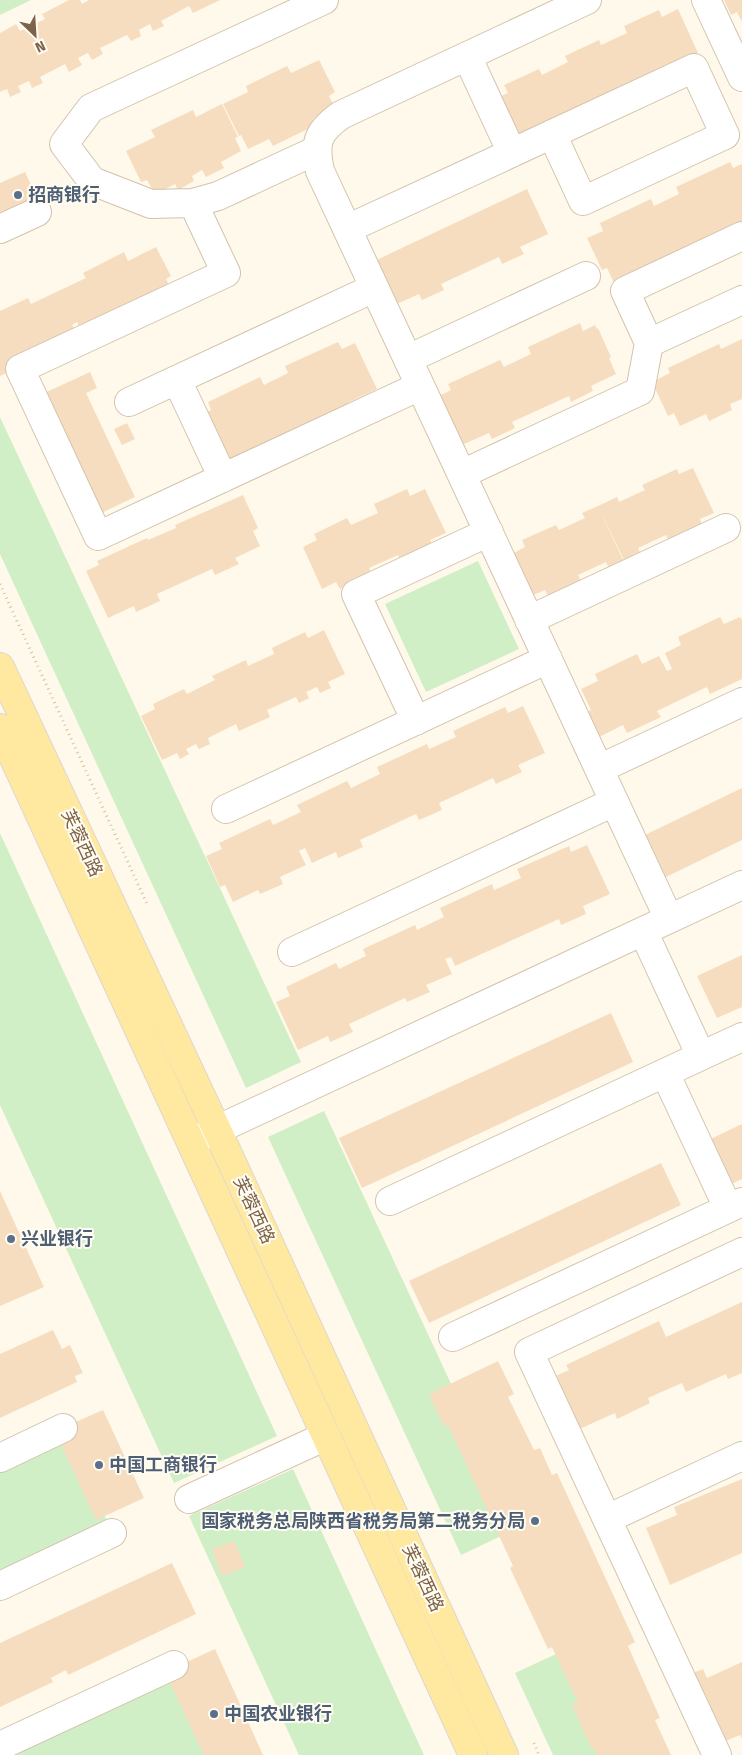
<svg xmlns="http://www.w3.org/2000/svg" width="742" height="1755" font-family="'Fira Sans','Noto Sans SC',sans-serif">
	<rect width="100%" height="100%" fill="#fef9ea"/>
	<!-- green -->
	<path fill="#d1efc6" d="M 0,0 L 31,0 L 0,15 Z
		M 0,417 L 301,1062 L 246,1088 L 0,554 Z
		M 478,561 L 519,649 L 426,692 L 385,604 Z
		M 0,833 L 277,1436 L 174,1483 L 0,1105 Z
		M 324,1111 L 624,1755 L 553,1755 L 515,1673 L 556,1654 L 501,1536 L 461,1555 L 268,1137 Z
		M 69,1440 L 108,1523 L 0,1573 L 0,1472 Z
		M 293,1469 L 424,1755 L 299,1755 L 189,1516 Z
		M 179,1676 L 216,1755 L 11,1755 Z"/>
	<!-- building -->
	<path fill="#f7ddbf" d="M 69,0 L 80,0 L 82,4 L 89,0 L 220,0 L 193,13 L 189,6 L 161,21 L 164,26 L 153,31 L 150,24 L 139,30 L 141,36 L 131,41 L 127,35 L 100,48 L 103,54 L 92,60 L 88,53 L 78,58 L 82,65 L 69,72 L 65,64 L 40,77 L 43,83 L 32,88 L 29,81 L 18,86 L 21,92 L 10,97 L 7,89 L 0,92 L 0,33 L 16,24 L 20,31 L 45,19 L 42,14 Z
		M 724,0 L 742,0 L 742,22 L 737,12 L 731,15 Z
		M 678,9 L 698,53 L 515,140 L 496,98 L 508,93 L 504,85 L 539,69 L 542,75 L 568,62 L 565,56 L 599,40 L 601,45 L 627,33 L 624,26 L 659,10 L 662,17 Z
		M 319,60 L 335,92 L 329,96 L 335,108 L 313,119 L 316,125 L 273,146 L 269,139 L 248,149 L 241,135 L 239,136 L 223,104 L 248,92 L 246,86 L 287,66 L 291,73 Z
		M 222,104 L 238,137 L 235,138 L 241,151 L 221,162 L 224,168 L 206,177 L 202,170 L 192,176 L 194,181 L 178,190 L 175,184 L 155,194 L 147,180 L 141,182 L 126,151 L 155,137 L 151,130 L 193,110 L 196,117 Z
		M 730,162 L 733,168 L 742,164 L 742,221 L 738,223 L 741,230 L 614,283 L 607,268 L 602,270 L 587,238 L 603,231 L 600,223 L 651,199 L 654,206 L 679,194 L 676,187 Z
		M 25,172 L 41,207 L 0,216 L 0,183 Z
		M 527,189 L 548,234 L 520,247 L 524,254 L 502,264 L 499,257 L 441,284 L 444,290 L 422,300 L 419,294 L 390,307 L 370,263 Z
		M 156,247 L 171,276 L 166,279 L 174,294 L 84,336 L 77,322 L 72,325 L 79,338 L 0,376 L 0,311 L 28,298 L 31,304 L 86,278 L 83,273 L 124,252 L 128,261 Z
		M 580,323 L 583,331 L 595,325 L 597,329 L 598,328 L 611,357 L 609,358 L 616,374 L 591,386 L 593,391 L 571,402 L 569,396 L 512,422 L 515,428 L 492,439 L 489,433 L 462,445 L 439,396 L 451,390 L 448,384 L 500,360 L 504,367 L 531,354 L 528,347 Z
		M 742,339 L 742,399 L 730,404 L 732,410 L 709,421 L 706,414 L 680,426 L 674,413 L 668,416 L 652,382 L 670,373 L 668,368 L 719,344 L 721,349 Z
		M 338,342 L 342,349 L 355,343 L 377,389 L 349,402 L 352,410 L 329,421 L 326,414 L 271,440 L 273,446 L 250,456 L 247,451 L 220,464 L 198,416 L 211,410 L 208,402 L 260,377 L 264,385 L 288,373 L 285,366 Z
		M 90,372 L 97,388 L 86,393 L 135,497 L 82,522 L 25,402 Z
		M 127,423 L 135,439 L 122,445 L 114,429 Z
		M 693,468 L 714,513 L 700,519 L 702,525 L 669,541 L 666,535 L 638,548 L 641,554 L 625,562 L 598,506 L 617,497 L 619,502 L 645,490 L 642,485 L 677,469 L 679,474 Z
		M 407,489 L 410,496 L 425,489 L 446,533 L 430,540 L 433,546 L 400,561 L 398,555 L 369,568 L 372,574 L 340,589 L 336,582 L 322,589 L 303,547 L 317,540 L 314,534 L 347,518 L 351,525 L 378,513 L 374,504 Z
		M 243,495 L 258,528 L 253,531 L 260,546 L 235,558 L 239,564 L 215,575 L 212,569 L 157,594 L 160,601 L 136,612 L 134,606 L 108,618 L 86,571 L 99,565 L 97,561 L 147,538 L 148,540 L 176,528 L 175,525 Z
		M 598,506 L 624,562 L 609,569 L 606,562 L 578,575 L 582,583 L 549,598 L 545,590 L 531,596 L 512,554 L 525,547 L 522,540 L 556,525 L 559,530 L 585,518 L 582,513 Z
		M 720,617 L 724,624 L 740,617 L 742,620 L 742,679 L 710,694 L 707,687 L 657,711 L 661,717 L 627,733 L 623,725 L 597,738 L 585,713 L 591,710 L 581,689 L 598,681 L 595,674 L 637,654 L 642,664 L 659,656 L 667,671 L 672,669 L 665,653 L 681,645 L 678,637 Z
		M 324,630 L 345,674 L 328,682 L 331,688 L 320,693 L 317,687 L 306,692 L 309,698 L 299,703 L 296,697 L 267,710 L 270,717 L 239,731 L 236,724 L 208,738 L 210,744 L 199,749 L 196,744 L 186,749 L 189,754 L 180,759 L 177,753 L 162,760 L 141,716 L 155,709 L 153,704 L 184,689 L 187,694 L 215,680 L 212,676 L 246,660 L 248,666 L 274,654 L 272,648 L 305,632 L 308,638 Z
		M 523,706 L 545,753 L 518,765 L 522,772 L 496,784 L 493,778 L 439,803 L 442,810 L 419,820 L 416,814 L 360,840 L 363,847 L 338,858 L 336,852 L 312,863 L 305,848 L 299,851 L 306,865 L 280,877 L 283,884 L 260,894 L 258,890 L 233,902 L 225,885 L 220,887 L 206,856 L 222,849 L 219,843 L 270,819 L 273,825 L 301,812 L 297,805 L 347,781 L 351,788 L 380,774 L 377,767 L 427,744 L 429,749 L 456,737 L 453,731 L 505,707 L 508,713 Z
		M 742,788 L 742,840 L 664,878 L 643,836 Z
		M 587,845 L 610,894 L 583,906 L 586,914 L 561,925 L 559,919 L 455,966 L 451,957 L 445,959 L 452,974 L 426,985 L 430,992 L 407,1002 L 405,998 L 349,1024 L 353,1032 L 330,1042 L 328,1036 L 298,1050 L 276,1002 L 290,996 L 286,987 L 336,963 L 339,969 L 366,956 L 363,949 L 415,925 L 417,930 L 444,917 L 440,908 L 492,884 L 494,890 L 521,878 L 517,869 L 569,846 L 571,852 Z
		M 742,955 L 742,1007 L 717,1018 L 697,976 Z
		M 611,1013 L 633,1062 L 362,1188 L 339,1138 Z
		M 742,1124 L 742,1179 L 719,1190 L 698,1145 Z
		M 661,1163 L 681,1205 L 429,1323 L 409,1281 Z
		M 0,1191 L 44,1287 L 0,1306 Z
		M 742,1302 L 742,1373 L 728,1379 L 726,1374 L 686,1392 L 682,1383 L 648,1398 L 650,1403 L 617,1419 L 615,1413 L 575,1431 L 551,1378 L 569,1370 L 566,1365 L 659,1321 L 666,1337 Z
		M 53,1330 L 62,1349 L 70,1345 L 83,1373 L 75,1376 L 77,1382 L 0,1418 L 0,1354 Z
		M 498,1361 L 514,1394 L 508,1397 L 534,1450 L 540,1448 L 552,1475 L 557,1473 L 635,1642 L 628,1646 L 660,1718 L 655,1720 L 671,1755 L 597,1755 L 594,1748 L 592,1749 L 572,1705 L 578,1702 L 552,1647 L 548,1649 L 510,1568 L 513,1566 L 448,1425 L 444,1427 L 429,1394 Z
		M 103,1410 L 144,1498 L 96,1520 L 55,1431 Z
		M 742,1479 L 742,1553 L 670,1585 L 646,1528 L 677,1515 L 674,1507 Z
		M 234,1541 L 245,1567 L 222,1576 L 212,1549 Z
		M 172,1563 L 196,1614 L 68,1675 L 66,1670 L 51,1678 L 53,1682 L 0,1707 L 0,1643 Z
		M 215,1649 L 263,1755 L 204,1755 L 165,1672 Z
		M 742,1662 L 742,1739 L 740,1735 L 721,1743 L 684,1677 L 703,1669 L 707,1678 Z"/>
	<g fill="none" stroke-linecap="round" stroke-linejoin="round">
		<defs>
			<path id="minor" d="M 587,0 L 341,115 C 317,132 314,143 320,171 L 669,919
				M 706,0 L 742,77
				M 467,56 L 512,153
				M 317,150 L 218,196 L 193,203 L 151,204 L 92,181 L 64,144 L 91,108 L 324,0
				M 193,203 L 226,273 L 20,369 L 98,536 L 420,386
				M 0,229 L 37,212
				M 347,229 C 463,176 578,122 694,68 L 725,135 L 583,201 L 552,134
				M 742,236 L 625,291 L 649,343 L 742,300
				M 408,359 L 586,276
				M 177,380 L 223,478
				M 129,402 L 374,288
				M 462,474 L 640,391 L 649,343
				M 529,620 L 726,528
				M 416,721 L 356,594 L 489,532
				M 599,769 L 742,702
				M 226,809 L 548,659
				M 643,931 L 701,1056 L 742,1037
				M 292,952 L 614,802
				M 665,1073 L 728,1208
				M 195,1140 L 742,885
				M 390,1201 L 701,1056
				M 453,1337 L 742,1202
				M 0,1458 L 63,1428
				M 189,1499 L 326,1436
				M 607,1519 L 742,1456
				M 0,1586 L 112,1533
				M 0,1746 L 174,1665
				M 717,1755 L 529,1352 L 742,1252"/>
			<path id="major" d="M 0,667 L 217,1130 L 504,1755
				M 0,728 L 473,1755"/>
		</defs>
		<!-- minor casing -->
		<use href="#minor" stroke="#d3c3ad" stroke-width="30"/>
		<!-- major casing -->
		<use href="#major" stroke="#ddd6d0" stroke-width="30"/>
		<!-- path -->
		<path stroke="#ddc0a1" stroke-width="3" stroke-dasharray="1 4" stroke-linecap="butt" d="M 0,584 L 148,906
			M 534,1743 L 539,1755"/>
		<!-- minor -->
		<use href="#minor" stroke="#fff" stroke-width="28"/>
		<!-- major -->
		<use href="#major" stroke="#ffe9a0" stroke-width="28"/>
	</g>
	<!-- markers -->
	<g fill="#5c6f8a" stroke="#fffcf2" stroke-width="2">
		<circle cx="18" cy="195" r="5"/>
		<circle cx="11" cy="1239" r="5"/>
		<circle cx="99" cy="1465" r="5"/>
		<circle cx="535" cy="1521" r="5"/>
		<circle cx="214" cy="1714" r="5"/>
	</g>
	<g text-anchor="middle" stroke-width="4" stroke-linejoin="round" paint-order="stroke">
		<!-- service labels -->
		<g font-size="18" font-weight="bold" fill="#4e5e75" stroke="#fffcf2" text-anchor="start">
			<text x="28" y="201">招商银行</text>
			<text x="21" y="1245">兴业银行</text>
			<text x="109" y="1471">中国工商银行</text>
			<text x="525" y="1527" text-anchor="end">国家税务总局陕西省税务局第二税务分局</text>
			<text x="224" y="1720">中国农业银行</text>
		</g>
		<!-- street labels -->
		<g font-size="18" fill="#7d6349" stroke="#fffcf2">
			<text transform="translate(82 843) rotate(65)" y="6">芙蓉西路</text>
			<text transform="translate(254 1210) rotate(65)" y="6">芙蓉西路</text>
			<text transform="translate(423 1578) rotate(65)" y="6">芙蓉西路</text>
		</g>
	</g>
	<!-- north arrow -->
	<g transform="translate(35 35) rotate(155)" stroke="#fffcf2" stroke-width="4" paint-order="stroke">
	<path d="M0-4L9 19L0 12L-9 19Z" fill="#7d6349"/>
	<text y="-8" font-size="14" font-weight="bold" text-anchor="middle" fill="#7d6349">N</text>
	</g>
</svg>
